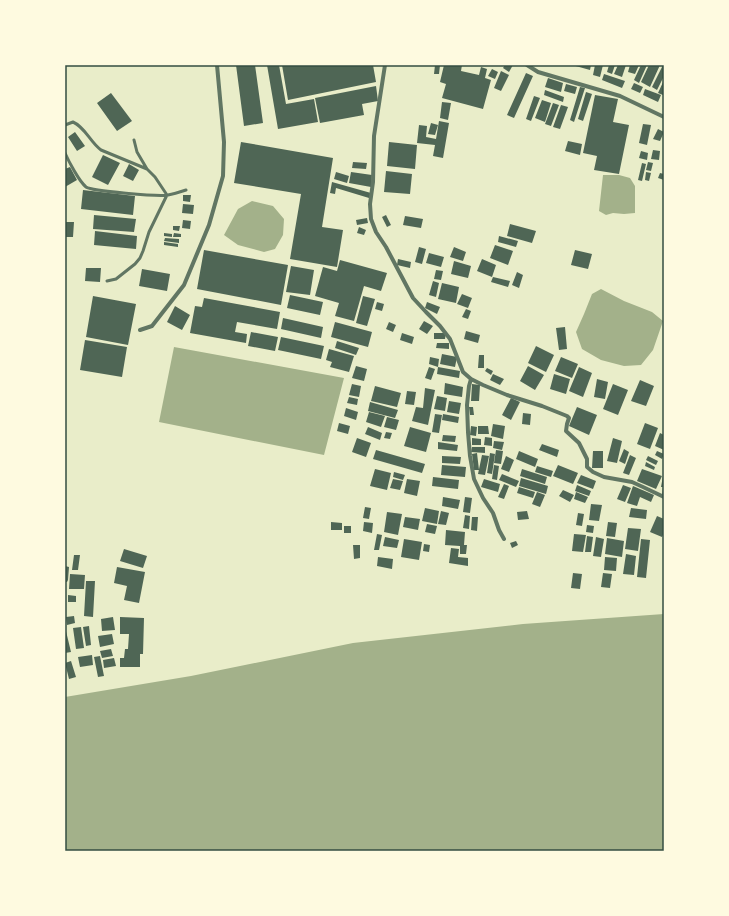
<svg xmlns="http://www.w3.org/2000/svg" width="729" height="916" font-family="Lato,sans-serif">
	<rect width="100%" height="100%" fill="#e9edc9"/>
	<!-- water -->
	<path fill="#a3b18a" d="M 603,175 L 619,175 L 630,178 L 635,186 L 635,213 L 624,214 L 613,213 L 606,215 L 599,211 Z
		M 252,201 L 273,206 L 284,219 L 283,235 L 275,249 L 264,252 L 238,245 L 224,235 L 238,209 Z
		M 601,289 L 624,301 L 652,312 L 663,321 L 653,350 L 641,365 L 624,366 L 601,360 L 582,349 L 576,332 L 584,314 L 592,294 Z
		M 174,347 L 344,378 L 324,455 L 159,422 Z
		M 664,614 L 664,851 L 65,851 L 65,697 L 191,676 L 353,643 L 523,624 Z"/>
	<!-- building -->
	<path fill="#4f6655" d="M 236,65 L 255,65 L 263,123 L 244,126 Z
		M 267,65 L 279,65 L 286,104 L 314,99 L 318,122 L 278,129 Z
		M 282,65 L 373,65 L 376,82 L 288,100 Z
		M 435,65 L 440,65 L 439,74 L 434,74 Z
		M 444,65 L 462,65 L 461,71 L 479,75 L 481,67 L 487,69 L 485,78 L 491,80 L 483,109 L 442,98 L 446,84 L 440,82 Z
		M 505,65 L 513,65 L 509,72 L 503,68 Z
		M 572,65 L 591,65 L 590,70 Z
		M 595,65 L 603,65 L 600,77 L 593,75 Z
		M 609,65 L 615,65 L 612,74 L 607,72 Z
		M 618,65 L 626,65 L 622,77 L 614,74 Z
		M 630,65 L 639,65 L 635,74 L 628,72 Z
		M 641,65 L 647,65 L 639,83 L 634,80 Z
		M 649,65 L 660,65 L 650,87 L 641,82 Z
		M 663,65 L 664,65 L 664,76 L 657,90 L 652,87 Z
		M 492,69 L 498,72 L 495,79 L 488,76 Z
		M 501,71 L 509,75 L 501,91 L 494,88 Z
		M 526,73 L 533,76 L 514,118 L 507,115 Z
		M 604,74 L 625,81 L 622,88 L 602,80 Z
		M 548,78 L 563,83 L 561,92 L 545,87 Z
		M 664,80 L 664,94 L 663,95 L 658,93 Z
		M 634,83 L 643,87 L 640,93 L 631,89 Z
		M 566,84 L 577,87 L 575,94 L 564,91 Z
		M 376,86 L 378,101 L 362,104 L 364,115 L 320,123 L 315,98 Z
		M 580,87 L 585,88 L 574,122 L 570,120 Z
		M 645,89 L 661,95 L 658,102 L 643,95 Z
		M 545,90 L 564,97 L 563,102 L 544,95 Z
		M 586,92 L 592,94 L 583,121 L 578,119 Z
		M 111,93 L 132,121 L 117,131 L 97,103 Z
		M 595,95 L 618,99 L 613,122 L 629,125 L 619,174 L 594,170 L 597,156 L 583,153 Z
		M 534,96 L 540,98 L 531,121 L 526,119 Z
		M 542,100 L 551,103 L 545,122 L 535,118 Z
		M 442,102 L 451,103 L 448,120 L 440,118 Z
		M 553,103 L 559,105 L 551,126 L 545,124 Z
		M 561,105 L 568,107 L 560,129 L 553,127 Z
		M 439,121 L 449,123 L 443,158 L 433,156 L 435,145 L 417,143 L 419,125 L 427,126 L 426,137 L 436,139 Z
		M 431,123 L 438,125 L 435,135 L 428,134 Z
		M 643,124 L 651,125 L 647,145 L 639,143 Z
		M 658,129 L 664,132 L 660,141 L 653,139 Z
		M 75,132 L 85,146 L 77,151 L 68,137 Z
		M 568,141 L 582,144 L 580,155 L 565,151 Z
		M 241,142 L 333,158 L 322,227 L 343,230 L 337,267 L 290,259 L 301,194 L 234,183 Z
		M 389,142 L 417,145 L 415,169 L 387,166 Z
		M 653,150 L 660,151 L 659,160 L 651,159 Z
		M 641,151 L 648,153 L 647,160 L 639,158 Z
		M 103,155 L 120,163 L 108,185 L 92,177 Z
		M 353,162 L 367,163 L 366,169 L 352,168 Z
		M 648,162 L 653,163 L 651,171 L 646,170 Z
		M 642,163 L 646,164 L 642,181 L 638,180 Z
		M 129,164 L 139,170 L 133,181 L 123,176 Z
		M 70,167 L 77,180 L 65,187 L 65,169 Z
		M 386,171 L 412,174 L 410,194 L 384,192 Z
		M 336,172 L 349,176 L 347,183 L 334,179 Z
		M 351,172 L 372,175 L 371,187 L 349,183 Z
		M 646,172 L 651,173 L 649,181 L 645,180 Z
		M 660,173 L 664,174 L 664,180 L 658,178 Z
		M 332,182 L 371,193 L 369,198 L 336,188 L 335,194 L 330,193 Z
		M 83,190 L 135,196 L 133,215 L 81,209 Z
		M 183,195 L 191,195 L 190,202 L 183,201 Z
		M 183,204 L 194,205 L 193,214 L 182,213 Z
		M 94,215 L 136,219 L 134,232 L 93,229 Z
		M 386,215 L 391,225 L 387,227 L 382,217 Z
		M 405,216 L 423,219 L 421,228 L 403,225 Z
		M 367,218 L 368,223 L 357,225 L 356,220 Z
		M 183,220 L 191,221 L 190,229 L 182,228 Z
		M 66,222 L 74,222 L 73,237 L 65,237 Z
		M 510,224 L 536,231 L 532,243 L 507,236 Z
		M 173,226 L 180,226 L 179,231 L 173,230 Z
		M 359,227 L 366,230 L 364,235 L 357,233 Z
		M 95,231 L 137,236 L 136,249 L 94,245 Z
		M 164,233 L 172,234 L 172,237 L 164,236 Z
		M 174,233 L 181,234 L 181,237 L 173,237 Z
		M 499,236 L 518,241 L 516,247 L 498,242 Z
		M 165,238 L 179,239 L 179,243 L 164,241 Z
		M 164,242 L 178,244 L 178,247 L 164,245 Z
		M 495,245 L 513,251 L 508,265 L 490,258 Z
		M 419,247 L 426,249 L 422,264 L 415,262 Z
		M 454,247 L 466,252 L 463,261 L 450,257 Z
		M 204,250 L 288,265 L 281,305 L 197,289 Z
		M 575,250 L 592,254 L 588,269 L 571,265 Z
		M 429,253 L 444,257 L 441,267 L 426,263 Z
		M 398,259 L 411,262 L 410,268 L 397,265 Z
		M 482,259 L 496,265 L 492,277 L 477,271 Z
		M 340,260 L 387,273 L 381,291 L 364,286 L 354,321 L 335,316 L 339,303 L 315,296 L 323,267 L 337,271 Z
		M 454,261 L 471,266 L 468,278 L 451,274 Z
		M 291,266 L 314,270 L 310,295 L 286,292 Z
		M 86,268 L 101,268 L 100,282 L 85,281 Z
		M 142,269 L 170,274 L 167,291 L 139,286 Z
		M 436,270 L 443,271 L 441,280 L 434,279 Z
		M 517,272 L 523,275 L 519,288 L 512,285 Z
		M 493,277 L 510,281 L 508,287 L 491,282 Z
		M 433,281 L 439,283 L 436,297 L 429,295 Z
		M 442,283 L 459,287 L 456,303 L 438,299 Z
		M 462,294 L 472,298 L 468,308 L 457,304 Z
		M 290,295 L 323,302 L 320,315 L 287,308 Z
		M 93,296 L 136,304 L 128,345 L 86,337 Z
		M 363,296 L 375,299 L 367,326 L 356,323 Z
		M 204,298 L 280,312 L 277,329 L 237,322 L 235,332 L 247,334 L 246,343 L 190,333 L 195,306 L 202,307 Z
		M 377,302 L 384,304 L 382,311 L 375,309 Z
		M 427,302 L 440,307 L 437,314 L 425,308 Z
		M 175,306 L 190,315 L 182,330 L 167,322 Z
		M 466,309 L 471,311 L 468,319 L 462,317 Z
		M 283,318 L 323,327 L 321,338 L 281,329 Z
		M 424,321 L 433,326 L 427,334 L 419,329 Z
		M 335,322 L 372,332 L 368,347 L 331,337 Z
		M 389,322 L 396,325 L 393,332 L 386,329 Z
		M 565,327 L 567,349 L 559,350 L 556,328 Z
		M 466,331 L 480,335 L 478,343 L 464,339 Z
		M 251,332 L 278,337 L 275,351 L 248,346 Z
		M 402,333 L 414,337 L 412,344 L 400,340 Z
		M 434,333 L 446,333 L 445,339 L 434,339 Z
		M 281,337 L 324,346 L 321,359 L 278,350 Z
		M 85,340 L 127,347 L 122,377 L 80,370 Z
		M 337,341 L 359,348 L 356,355 L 335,348 Z
		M 437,343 L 449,343 L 449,349 L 436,348 Z
		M 536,346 L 554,355 L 546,372 L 528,363 Z
		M 329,349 L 354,356 L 349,372 L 330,367 L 332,362 L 326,360 Z
		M 442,354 L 457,357 L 455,367 L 440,364 Z
		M 479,355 L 484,355 L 484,368 L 478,368 Z
		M 430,357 L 439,359 L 438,367 L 429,364 Z
		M 561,357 L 578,364 L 572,378 L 555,371 Z
		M 356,366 L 367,369 L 364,381 L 352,378 Z
		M 528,366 L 544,375 L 535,390 L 520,381 Z
		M 429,367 L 435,369 L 431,380 L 425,378 Z
		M 438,367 L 460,371 L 459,378 L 437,374 Z
		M 579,367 L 592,373 L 583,397 L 569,391 Z
		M 487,368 L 493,371 L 491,375 L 485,371 Z
		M 493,374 L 504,379 L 500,385 L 490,380 Z
		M 554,374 L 570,379 L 566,394 L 550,389 Z
		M 597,379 L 608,382 L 605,399 L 594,397 Z
		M 640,380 L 654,386 L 646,406 L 631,401 Z
		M 445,383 L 463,387 L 462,397 L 444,394 Z
		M 352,384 L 361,386 L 359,397 L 349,395 Z
		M 472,384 L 480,385 L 479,401 L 471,401 Z
		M 613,384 L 628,390 L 618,415 L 603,409 Z
		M 375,386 L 401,393 L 397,407 L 371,401 Z
		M 425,388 L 435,390 L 428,425 L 412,421 L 416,407 L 423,408 Z
		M 407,391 L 416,392 L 414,405 L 405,404 Z
		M 437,396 L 447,398 L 445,411 L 434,409 Z
		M 349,397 L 358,399 L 357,405 L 347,403 Z
		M 511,398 L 520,402 L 511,420 L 502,415 Z
		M 449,401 L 461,403 L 459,414 L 447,412 Z
		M 370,402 L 398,410 L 395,418 L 368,411 Z
		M 469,407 L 473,407 L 474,415 L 470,415 Z
		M 577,407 L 597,415 L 589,435 L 569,426 Z
		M 346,408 L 358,412 L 356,420 L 344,416 Z
		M 369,412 L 385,416 L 381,427 L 366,422 Z
		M 523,413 L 531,414 L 530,425 L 522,424 Z
		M 435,414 L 442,415 L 439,433 L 432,432 Z
		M 443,414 L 459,417 L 458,423 L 442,420 Z
		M 387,417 L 399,420 L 396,430 L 384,427 Z
		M 339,423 L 350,426 L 348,434 L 337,431 Z
		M 645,423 L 658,428 L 650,449 L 637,444 Z
		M 493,424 L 505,426 L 503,439 L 491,436 Z
		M 471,426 L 477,427 L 476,436 L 470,435 Z
		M 478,426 L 488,426 L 489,434 L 478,434 Z
		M 368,427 L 382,433 L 380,440 L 365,434 Z
		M 410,427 L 431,433 L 426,452 L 404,446 Z
		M 386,432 L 392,433 L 390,439 L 384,438 Z
		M 660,433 L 664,435 L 664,450 L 655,446 Z
		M 443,435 L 456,436 L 455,442 L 442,441 Z
		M 485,437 L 492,438 L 492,446 L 484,445 Z
		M 357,438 L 371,443 L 366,457 L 352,452 Z
		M 472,438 L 481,439 L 481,445 L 472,445 Z
		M 613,438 L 622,441 L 617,463 L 607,461 Z
		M 494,441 L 504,442 L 502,450 L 493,448 Z
		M 438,442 L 458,445 L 457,451 L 438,449 Z
		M 542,444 L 559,450 L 557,457 L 539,450 Z
		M 472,447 L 485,447 L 485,453 L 471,452 Z
		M 624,449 L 629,452 L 625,464 L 619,461 Z
		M 376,450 L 425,464 L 422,473 L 373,459 Z
		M 496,450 L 503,451 L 501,464 L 494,463 Z
		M 519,451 L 538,459 L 535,467 L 516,459 Z
		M 593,451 L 603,451 L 603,468 L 592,468 Z
		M 657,451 L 664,454 L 662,459 L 655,455 Z
		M 477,453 L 479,470 L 474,470 L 472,454 Z
		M 490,453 L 495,454 L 492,474 L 487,473 Z
		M 482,455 L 489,456 L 485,475 L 478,474 Z
		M 630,455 L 636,458 L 629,475 L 623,473 Z
		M 442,456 L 461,457 L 460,464 L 442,463 Z
		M 506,456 L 514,460 L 509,472 L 501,469 Z
		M 648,456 L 658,461 L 656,465 L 646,460 Z
		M 646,462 L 655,467 L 654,470 L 645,466 Z
		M 442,465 L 466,467 L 465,477 L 441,475 Z
		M 494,465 L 499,466 L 497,480 L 492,479 Z
		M 558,465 L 578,473 L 573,484 L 553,476 Z
		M 537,466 L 553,471 L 551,477 L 535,472 Z
		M 375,469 L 391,473 L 387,490 L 370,486 Z
		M 522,469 L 547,477 L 545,484 L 520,476 Z
		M 642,469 L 662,476 L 656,489 L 637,481 Z
		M 394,472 L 405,475 L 403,480 L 393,477 Z
		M 502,474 L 519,481 L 516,487 L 499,480 Z
		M 581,475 L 596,481 L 593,489 L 577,483 Z
		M 663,476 L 664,476 L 664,496 L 662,496 L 663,487 L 661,487 Z
		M 433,477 L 459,480 L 458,489 L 432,486 Z
		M 521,478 L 548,486 L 546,494 L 519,486 Z
		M 393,479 L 403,481 L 400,490 L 390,488 Z
		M 407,479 L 420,481 L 417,496 L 404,493 Z
		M 484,479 L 500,484 L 498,492 L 481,487 Z
		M 504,484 L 509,486 L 504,499 L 498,497 Z
		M 577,485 L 591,491 L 589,496 L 575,491 Z
		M 623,485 L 631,488 L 625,502 L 617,499 Z
		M 633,486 L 654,495 L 651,502 L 640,497 L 637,506 L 627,503 Z
		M 519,487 L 535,492 L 533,498 L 517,493 Z
		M 563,490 L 574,495 L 570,502 L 559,496 Z
		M 537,492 L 545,495 L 540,507 L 532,504 Z
		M 576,492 L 588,497 L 585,503 L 574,499 Z
		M 443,497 L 460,500 L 458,509 L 442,506 Z
		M 465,497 L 472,498 L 470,513 L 463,512 Z
		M 591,504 L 602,505 L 599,521 L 589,520 Z
		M 365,507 L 371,508 L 369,519 L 363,518 Z
		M 425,508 L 439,511 L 437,524 L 422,521 Z
		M 631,508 L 647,510 L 646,519 L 629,517 Z
		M 441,511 L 449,513 L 446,525 L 438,524 Z
		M 527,511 L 529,519 L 518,520 L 517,512 Z
		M 387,512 L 402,514 L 398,535 L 384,532 Z
		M 578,513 L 584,514 L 582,526 L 576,525 Z
		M 465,515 L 470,516 L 469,529 L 463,528 Z
		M 657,516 L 664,519 L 664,533 L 662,537 L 650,532 Z
		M 405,517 L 420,519 L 418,530 L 403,527 Z
		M 472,517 L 478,517 L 477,531 L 471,530 Z
		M 331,522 L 342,523 L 342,530 L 331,530 Z
		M 364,522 L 373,523 L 372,533 L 363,531 Z
		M 608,522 L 617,523 L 615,537 L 606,536 Z
		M 427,524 L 437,526 L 435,534 L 425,532 Z
		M 587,525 L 594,526 L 593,533 L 586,532 Z
		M 344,526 L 351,526 L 351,533 L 344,533 Z
		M 628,528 L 641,529 L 638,551 L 625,549 Z
		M 446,530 L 465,532 L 464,545 L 467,545 L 466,554 L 460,554 L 460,546 L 445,545 Z
		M 377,534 L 382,535 L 379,550 L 374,550 Z
		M 574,534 L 586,535 L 583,552 L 572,551 Z
		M 587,536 L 593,537 L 591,552 L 585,552 Z
		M 385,537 L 399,540 L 397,548 L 383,546 Z
		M 596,537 L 604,539 L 601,557 L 593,556 Z
		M 607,538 L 624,541 L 622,557 L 605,554 Z
		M 404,539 L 422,542 L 419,560 L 401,557 Z
		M 641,539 L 650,540 L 646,578 L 637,577 Z
		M 516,541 L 518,545 L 512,548 L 510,543 Z
		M 424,544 L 430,545 L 429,552 L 423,551 Z
		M 353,545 L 360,545 L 360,558 L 354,559 Z
		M 451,548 L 459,549 L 458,557 L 468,558 L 468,566 L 449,563 Z
		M 124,549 L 147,556 L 143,568 L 120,561 Z
		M 626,554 L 636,556 L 634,575 L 623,574 Z
		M 74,555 L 80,555 L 78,570 L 72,570 Z
		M 378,557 L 393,559 L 392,569 L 377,566 Z
		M 605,557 L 617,558 L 616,571 L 604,570 Z
		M 65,566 L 69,567 L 68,580 L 67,582 L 65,582 Z
		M 117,567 L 145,572 L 139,603 L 124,600 L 127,586 L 114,583 Z
		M 573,573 L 582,574 L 580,589 L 571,588 Z
		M 603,573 L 612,574 L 610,588 L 601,587 Z
		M 70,574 L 85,575 L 84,589 L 69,589 Z
		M 86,581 L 95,581 L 93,617 L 84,616 Z
		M 68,595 L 76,596 L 76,602 L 68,602 Z
		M 74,616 L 75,623 L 67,625 L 66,617 Z
		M 113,617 L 115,630 L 102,631 L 101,619 Z
		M 120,617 L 144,618 L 143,654 L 140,654 L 140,667 L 120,667 L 120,658 L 124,658 L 125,649 L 128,649 L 129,634 L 120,634 Z
		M 89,626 L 91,645 L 86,646 L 83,627 Z
		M 65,627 L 71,652 L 65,653 Z
		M 81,627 L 84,648 L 76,649 L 73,628 Z
		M 112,634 L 114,644 L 100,647 L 98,636 Z
		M 111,649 L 113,656 L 102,658 L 100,651 Z
		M 92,655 L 93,665 L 80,667 L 78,657 Z
		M 100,656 L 104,676 L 98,677 L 94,657 Z
		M 114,658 L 116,666 L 104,668 L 103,660 Z
		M 71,661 L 76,677 L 69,679 L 65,663 Z"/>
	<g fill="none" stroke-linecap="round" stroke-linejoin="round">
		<!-- service -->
		<path stroke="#617663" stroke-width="3" d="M 65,125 L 73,122 C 85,127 90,142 101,150 L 147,169
			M 65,153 C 69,162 79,181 86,187 C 91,191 160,197 168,195 C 174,194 180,192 186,190
			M 107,281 L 116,279 L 135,264 L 140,258 L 143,251 L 149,232 L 167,195 L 155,177 L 147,169 L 137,152 L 134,140"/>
		<!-- minor -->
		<path stroke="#617663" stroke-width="4" d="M 385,65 L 374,136 L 373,182 L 370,204 L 371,219 L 376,232 L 386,247 L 413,298 L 426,312 L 440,326 L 450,339 L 463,372 L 471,379 L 483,385 L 507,395 L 542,406 L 567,416 L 569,418 L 567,424 L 566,431 L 579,443 L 587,459 L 587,467 L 593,472 L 604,477 L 632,482 L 643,487 L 664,497
			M 527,65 L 538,72 L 620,96 L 664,117
			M 140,330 L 152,326 L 184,285 L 209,225 L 223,176 L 224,142 L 217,65
			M 471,379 L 469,386 L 467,405 L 468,432 L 470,456 L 474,479 L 483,498 L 493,513 L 499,530 L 504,539"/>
	</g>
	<!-- border -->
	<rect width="729" height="916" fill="none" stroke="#fefae0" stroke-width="132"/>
	<rect x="66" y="66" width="597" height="784" fill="none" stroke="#344e41" stroke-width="1.5"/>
</svg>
